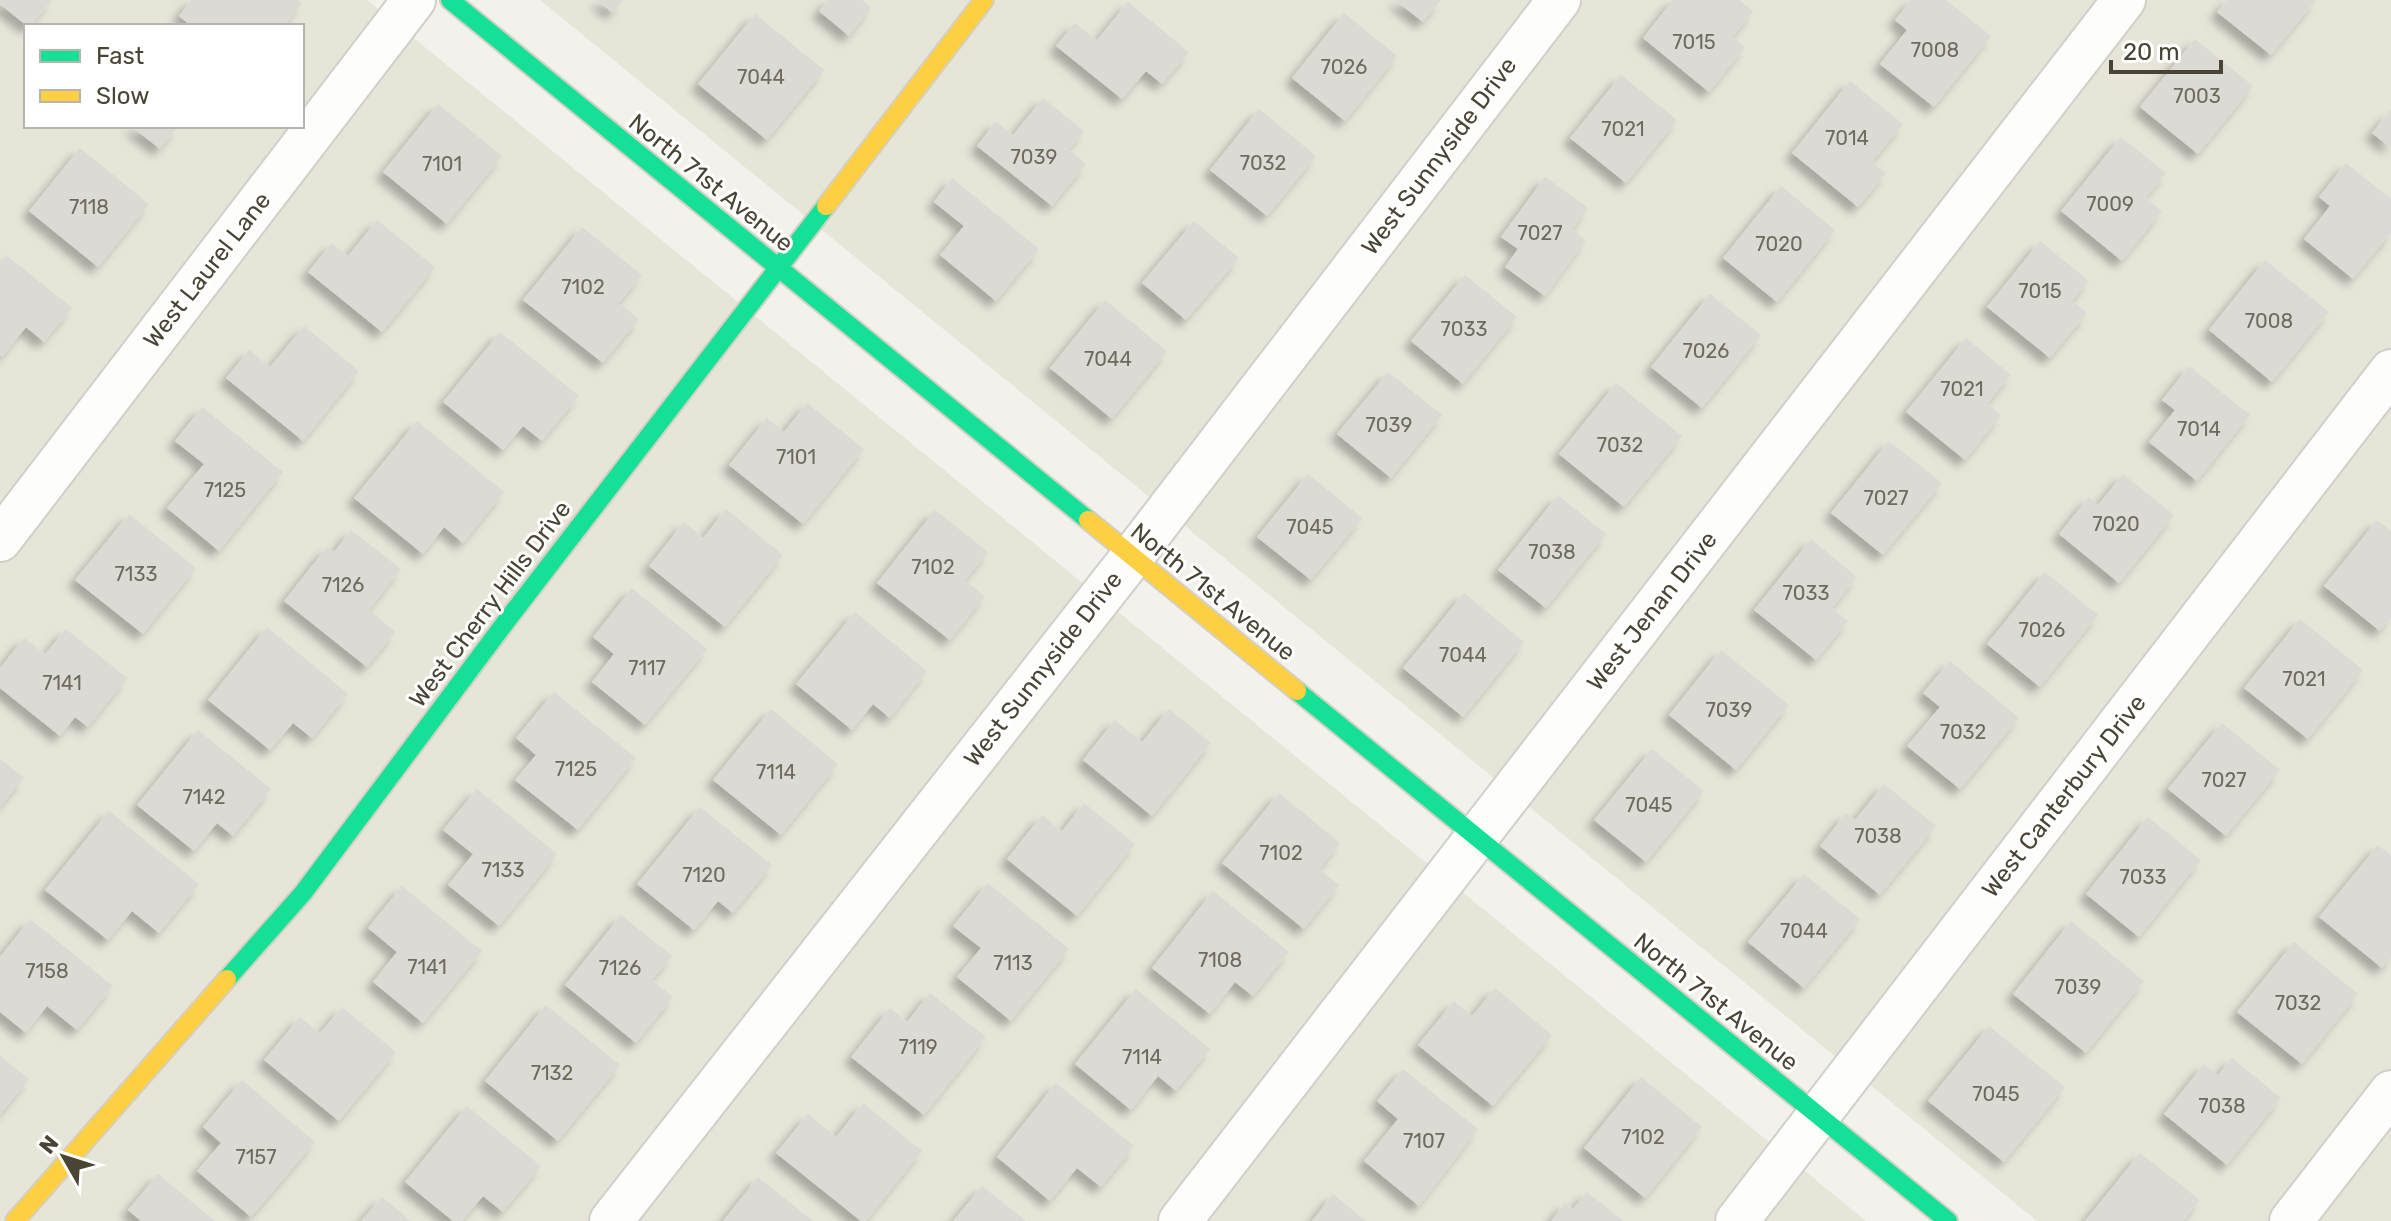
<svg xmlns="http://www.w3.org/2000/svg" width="2391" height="1221" font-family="Rubik,sans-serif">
	<defs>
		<filter id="shadow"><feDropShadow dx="-7" dy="7" stdDeviation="4" flood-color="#0004"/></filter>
	</defs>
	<rect width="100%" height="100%" fill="#f2f1ec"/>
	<!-- residential -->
	<path fill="#e7e4d8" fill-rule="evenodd" d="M 0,0 L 367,0 L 1866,1221 L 0,1221 ZM 26,26 L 302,26 L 302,126 L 26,126 Z
		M 540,0 L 2391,0 L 2391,1221 L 2037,1221 Z"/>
	<!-- building -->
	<path fill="#dcdad4" filter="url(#shadow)" d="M 0,0 L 52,0 L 31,26 L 27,26 L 0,4 Z
		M 191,0 L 298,0 L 302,3 L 284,26 L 191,26 L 179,16 Z
		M 597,0 L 623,0 L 613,13 Z
		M 828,0 L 862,0 L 871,8 L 849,36 L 819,11 Z
		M 1395,0 L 1441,0 L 1423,22 Z
		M 1673,0 L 1739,0 L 1753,11 L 1733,37 L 1745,47 L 1709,92 L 1643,38 Z
		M 1911,0 L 1946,0 L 1991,36 L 1934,107 L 1880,64 L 1907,30 L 1895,20 Z
		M 2227,0 L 2316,0 L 2271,55 L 2217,12 Z
		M 1128,2 L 1189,52 L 1162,84 L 1146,71 L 1122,99 L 1056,46 L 1075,23 L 1097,40 Z
		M 1344,13 L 1397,56 L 1345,121 L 1292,78 Z
		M 755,14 L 824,70 L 767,140 L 698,84 Z
		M 2195,39 L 2253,86 L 2198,154 L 2140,107 Z
		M 1621,75 L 1677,120 L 1626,183 L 1570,138 Z
		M 1850,81 L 1903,124 L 1872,162 L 1886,173 L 1858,207 L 1792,153 Z
		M 1043,98 L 1084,131 L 1069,150 L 1086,164 L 1052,206 L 977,146 L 996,121 L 1013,135 Z
		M 438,104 L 502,156 L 447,224 L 383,172 Z
		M 1259,109 L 1316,156 L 1267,216 L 1210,170 Z
		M 2391,110 L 2391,148 L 2372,133 Z
		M 131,126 L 178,126 L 160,149 Z
		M 2121,137 L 2166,173 L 2146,198 L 2162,211 L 2122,261 L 2061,211 Z
		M 80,148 L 149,204 L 98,267 L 29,211 Z
		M 2346,163 L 2391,199 L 2391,233 L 2353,279 L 2304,239 L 2330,206 L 2319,197 Z
		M 1545,177 L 1588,208 L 1572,230 L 1586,240 L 1545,296 L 1505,267 L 1518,249 L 1501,237 Z
		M 952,178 L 1039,249 L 996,301 L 940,255 L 964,226 L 934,202 Z
		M 1781,186 L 1835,230 L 1777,302 L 1723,258 Z
		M 377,220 L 435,267 L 382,332 L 308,272 L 332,243 L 348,256 Z
		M 1194,221 L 1239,258 L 1186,320 L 1142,283 Z
		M 582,227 L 642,275 L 619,303 L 639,319 L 603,363 L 523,300 Z
		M 2040,241 L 2089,281 L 2072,301 L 2087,313 L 2050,358 L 1987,307 Z
		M 6,255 L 72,308 L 44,342 L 26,327 L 2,357 L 0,355 L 0,262 Z
		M 2265,260 L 2329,312 L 2272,382 L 2209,330 Z
		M 1465,275 L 1517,317 L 1463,384 L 1411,341 Z
		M 1710,294 L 1761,335 L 1702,408 L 1651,367 Z
		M 1105,300 L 1167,351 L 1112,419 L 1050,368 Z
		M 304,326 L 359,371 L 303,441 L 226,378 L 249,350 L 270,367 Z
		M 500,332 L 579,396 L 542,441 L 523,426 L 503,450 L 443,402 Z
		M 1966,338 L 2011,375 L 1987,404 L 2001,415 L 1965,460 L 1906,412 Z
		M 2189,366 L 2250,415 L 2197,481 L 2149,442 L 2175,410 L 2162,400 Z
		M 1388,372 L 1442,415 L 1391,478 L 1337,434 Z
		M 1616,383 L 1682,436 L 1624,507 L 1559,454 Z
		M 807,403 L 864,449 L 803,524 L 729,465 L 767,418 L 784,432 Z
		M 202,407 L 283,472 L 219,551 L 167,508 L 204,464 L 175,441 Z
		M 417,421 L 504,492 L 463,543 L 444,527 L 423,554 L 354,498 Z
		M 1889,441 L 1942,483 L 1883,555 L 1831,513 Z
		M 1308,474 L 1362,518 L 1311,580 L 1257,537 Z
		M 2123,474 L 2174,515 L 2119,583 L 2059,534 L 2089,497 L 2098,505 Z
		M 1558,495 L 1606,534 L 1546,608 L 1498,570 Z
		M 726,509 L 783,555 L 725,627 L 649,566 L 684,522 L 703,538 Z
		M 935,510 L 988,552 L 965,581 L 985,596 L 950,640 L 877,583 Z
		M 129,514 L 196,568 L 143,634 L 75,580 Z
		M 2377,520 L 2391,531 L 2391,617 L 2380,631 L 2324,586 Z
		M 351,530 L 401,569 L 369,610 L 395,632 L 367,667 L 284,601 L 327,547 L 334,552 Z
		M 1811,539 L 1857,577 L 1832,608 L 1848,621 L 1816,660 L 1754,610 Z
		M 2045,572 L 2098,615 L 2040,687 L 1987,644 Z
		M 632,588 L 707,649 L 645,725 L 592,682 L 614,654 L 593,637 Z
		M 1464,593 L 1524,642 L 1463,717 L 1403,668 Z
		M 855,612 L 927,671 L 890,718 L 873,704 L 852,730 L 796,684 Z
		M 2300,619 L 2363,670 L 2308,739 L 2244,688 Z
		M 267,627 L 348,694 L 312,738 L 293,723 L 270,750 L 208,700 Z
		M 66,629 L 127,678 L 88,727 L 75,717 L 60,736 L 0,688 L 0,668 L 24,638 L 45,654 Z
		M 1721,650 L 1789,705 L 1736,770 L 1669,715 Z
		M 1950,661 L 2019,718 L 1960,789 L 1907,746 L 1940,707 L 1923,693 Z
		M 554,692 L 636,758 L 578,830 L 515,780 L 536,755 L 516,738 Z
		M 771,709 L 838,764 L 781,835 L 713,780 Z
		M 1169,709 L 1211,743 L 1152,816 L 1083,760 L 1115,720 L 1142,742 Z
		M 2222,723 L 2280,770 L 2226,836 L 2168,789 Z
		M 198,730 L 271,789 L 233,836 L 217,823 L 194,851 L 137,805 Z
		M 1652,749 L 1704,791 L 1646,862 L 1594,820 Z
		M 0,759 L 24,778 L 0,807 Z
		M 1884,784 L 1936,826 L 1880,895 L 1820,846 L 1846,813 L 1855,820 Z
		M 477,789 L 557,854 L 499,926 L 448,885 L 473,854 L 443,830 Z
		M 1279,793 L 1340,843 L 1319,869 L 1339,885 L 1304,929 L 1222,863 Z
		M 1084,803 L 1135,844 L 1077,916 L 1007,859 L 1042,815 L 1062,831 Z
		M 700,807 L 772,865 L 733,913 L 718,901 L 694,930 L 637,884 Z
		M 109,811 L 199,884 L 159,933 L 132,911 L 108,940 L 45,890 Z
		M 2148,817 L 2201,860 L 2139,937 L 2086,894 Z
		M 2378,845 L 2391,856 L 2391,958 L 2382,968 L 2319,917 Z
		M 1804,874 L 1860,919 L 1804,988 L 1748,942 Z
		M 988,883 L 1069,949 L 1011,1021 L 957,977 L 981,948 L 953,926 Z
		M 402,886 L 482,951 L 423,1023 L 373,982 L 397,952 L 368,928 Z
		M 1213,891 L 1289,952 L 1253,996 L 1235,982 L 1210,1014 L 1152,968 Z
		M 621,915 L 672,956 L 652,980 L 673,997 L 636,1043 L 565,985 Z
		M 30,919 L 113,986 L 77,1030 L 47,1006 L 26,1033 L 0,1012 L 0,957 Z
		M 2071,921 L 2144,981 L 2086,1053 L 2013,994 Z
		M 2294,942 L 2358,994 L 2302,1064 L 2237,1012 Z
		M 1495,988 L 1552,1035 L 1493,1106 L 1418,1045 L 1454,1001 L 1472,1016 Z
		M 1136,989 L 1210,1049 L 1176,1091 L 1158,1076 L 1131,1110 L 1075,1064 Z
		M 930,993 L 986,1037 L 924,1115 L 851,1057 L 890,1008 L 907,1022 Z
		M 546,1005 L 620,1065 L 558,1141 L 485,1081 Z
		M 342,1007 L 396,1052 L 339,1121 L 264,1060 L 300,1017 L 320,1033 Z
		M 1989,1026 L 2065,1087 L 2004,1162 L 1928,1101 Z
		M 0,1056 L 29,1079 L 0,1115 Z
		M 2232,1058 L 2281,1098 L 2227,1165 L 2164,1114 L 2204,1064 L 2218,1075 Z
		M 1403,1069 L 1478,1129 L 1419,1206 L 1364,1161 L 1398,1119 L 1377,1101 Z
		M 1641,1077 L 1702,1127 L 1645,1198 L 1584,1148 Z
		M 242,1080 L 315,1142 L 251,1217 L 197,1171 L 221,1143 L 203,1127 Z
		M 1056,1083 L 1134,1146 L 1101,1187 L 1077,1168 L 1050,1201 L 997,1157 Z
		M 863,1103 L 922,1151 L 866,1221 L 861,1221 L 776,1153 L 808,1114 L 836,1137 Z
		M 467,1106 L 541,1166 L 503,1212 L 483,1196 L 462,1221 L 453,1221 L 405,1182 Z
		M 2140,1153 L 2200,1200 L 2183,1221 L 2085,1221 Z
		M 158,1174 L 215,1221 L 141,1221 L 128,1210 Z
		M 758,1177 L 813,1221 L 723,1221 Z
		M 982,1186 L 1026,1221 L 953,1221 Z
		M 1587,1192 L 1624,1221 L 1551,1221 L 1565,1203 L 1573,1209 Z
		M 1333,1194 L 1366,1221 L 1312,1221 Z
		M 382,1197 L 411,1221 L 361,1221 Z"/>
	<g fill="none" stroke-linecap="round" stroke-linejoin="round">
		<defs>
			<path id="street" d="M 0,540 L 414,0
				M 611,1221 L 1132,557 L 1559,0
				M 1180,1221 L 2124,0
				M 1737,1221 L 2391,371
				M 2291,1221 L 2391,1092"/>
			<path id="fast" d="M 450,0 L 1088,520
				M 1297,691 L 1948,1221
				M 227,979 L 303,893 L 511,615 L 826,206"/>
			<path id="slow" d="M 826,206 L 984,0
				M 1088,520 L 1297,691
				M 15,1221 L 227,979"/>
		</defs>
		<!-- street casing -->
		<use href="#street" stroke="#d0cfc9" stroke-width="46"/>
		<!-- fast casing -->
		<use href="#fast" stroke="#d2d0c2" stroke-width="22"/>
		<!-- slow casing -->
		<use href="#slow" stroke="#d2d0c2" stroke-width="22"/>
		<!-- street -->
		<use href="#street" stroke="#fdfdfc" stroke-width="42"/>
		<!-- fast -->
		<use href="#fast" stroke="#16e098" stroke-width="18"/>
		<!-- slow -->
		<use href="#slow" stroke="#ffcf43" stroke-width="18"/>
	</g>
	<g text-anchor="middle" stroke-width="6" stroke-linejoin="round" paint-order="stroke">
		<!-- number labels -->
		<g font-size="20" fill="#6f6a5e">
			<text x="1694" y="49">7015</text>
			<text x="1935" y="57">7008</text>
			<text x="1344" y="74">7026</text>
			<text x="761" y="84">7044</text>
			<text x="2197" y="103">7003</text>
			<text x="1623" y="136">7021</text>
			<text x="1847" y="145">7014</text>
			<text x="1034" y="164">7039</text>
			<text x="1263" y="170">7032</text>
			<text x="442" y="171">7101</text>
			<text x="2110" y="211">7009</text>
			<text x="89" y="214">7118</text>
			<text x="1540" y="240">7027</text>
			<text x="1779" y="251">7020</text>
			<text x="583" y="294">7102</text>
			<text x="2040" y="298">7015</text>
			<text x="2269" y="328">7008</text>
			<text x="1464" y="336">7033</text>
			<text x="1706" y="358">7026</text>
			<text x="1108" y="366">7044</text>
			<text x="1962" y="396">7021</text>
			<text x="1389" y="432">7039</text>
			<text x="2199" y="436">7014</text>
			<text x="1620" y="452">7032</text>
			<text x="796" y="464">7101</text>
			<text x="225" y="497">7125</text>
			<text x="1886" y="505">7027</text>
			<text x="2116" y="531">7020</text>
			<text x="1310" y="534">7045</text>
			<text x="1552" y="559">7038</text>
			<text x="933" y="574">7102</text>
			<text x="136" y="581">7133</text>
			<text x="343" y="592">7126</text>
			<text x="1806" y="600">7033</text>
			<text x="2042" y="637">7026</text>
			<text x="1463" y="662">7044</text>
			<text x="647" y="675">7117</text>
			<text x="2304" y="686">7021</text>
			<text x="62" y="690">7141</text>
			<text x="1729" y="717">7039</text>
			<text x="1963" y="739">7032</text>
			<text x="576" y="776">7125</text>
			<text x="776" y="779">7114</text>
			<text x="2224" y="787">7027</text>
			<text x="204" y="804">7142</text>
			<text x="1649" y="812">7045</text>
			<text x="1878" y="843">7038</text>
			<text x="1281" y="860">7102</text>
			<text x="503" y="877">7133</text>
			<text x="704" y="882">7120</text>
			<text x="2143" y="884">7033</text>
			<text x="1804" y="938">7044</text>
			<text x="1220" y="967">7108</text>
			<text x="1013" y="970">7113</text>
			<text x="427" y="974">7141</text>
			<text x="620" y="975">7126</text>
			<text x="47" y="978">7158</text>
			<text x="2078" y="994">7039</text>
			<text x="2298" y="1010">7032</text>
			<text x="918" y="1054">7119</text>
			<text x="1142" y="1064">7114</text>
			<text x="552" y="1080">7132</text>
			<text x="1996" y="1101">7045</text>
			<text x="2222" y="1113">7038</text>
			<text x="1643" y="1144">7102</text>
			<text x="1424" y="1148">7107</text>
			<text x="256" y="1164">7157</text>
		</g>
		<!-- street labels -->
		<g font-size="24" fill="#4a4435" stroke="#fff">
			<text transform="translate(1439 156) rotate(-53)" y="8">West Sunnyside Drive</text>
			<text transform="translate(711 183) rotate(39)" y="8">North 71st Avenue</text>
			<text transform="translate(207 270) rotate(-52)" y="8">West Laurel Lane</text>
			<text transform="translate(1213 592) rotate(39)" y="8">North 71st Avenue</text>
			<text transform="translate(490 604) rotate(-53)" y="8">West Cherry Hills Drive</text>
			<text transform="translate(1652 611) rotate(-52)" y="8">West Jenan Drive</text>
			<text transform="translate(1043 669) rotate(-52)" y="8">West Sunnyside Drive</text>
			<text transform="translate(2064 796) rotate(-52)" y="8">West Canterbury Drive</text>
			<text transform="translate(1716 1002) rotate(39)" y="8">North 71st Avenue</text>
		</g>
	</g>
	<!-- legend -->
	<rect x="24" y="24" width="280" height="104" fill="#ffffff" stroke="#b7b4ae" stroke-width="2"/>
	<rect x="40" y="50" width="40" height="12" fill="#16e098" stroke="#b7b4ae" stroke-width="2"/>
	<text x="96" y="64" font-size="24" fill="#4a4435">Fast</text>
	<rect x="40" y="90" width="40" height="12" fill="#ffcf43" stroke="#b7b4ae" stroke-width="2"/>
	<text x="96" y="104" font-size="24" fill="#4a4435">Slow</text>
	<!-- north arrow -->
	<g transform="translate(64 1157) rotate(309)" stroke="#ffffff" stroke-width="6" paint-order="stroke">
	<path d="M0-6L14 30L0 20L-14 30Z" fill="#4a4435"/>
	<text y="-12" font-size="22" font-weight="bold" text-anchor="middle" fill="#4a4435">N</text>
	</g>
	<!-- scale -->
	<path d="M2111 60v12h110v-12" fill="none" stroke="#4a4435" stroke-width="4"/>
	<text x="2123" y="60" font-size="24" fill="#4a4435" stroke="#ffffff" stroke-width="6" paint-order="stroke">20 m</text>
</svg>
